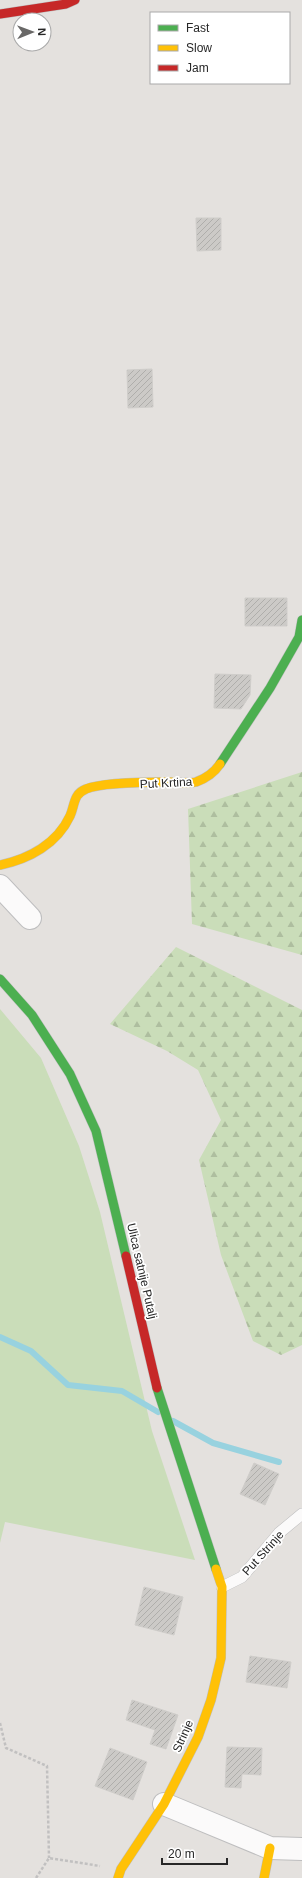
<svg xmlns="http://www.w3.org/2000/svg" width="302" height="1878" font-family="Arial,sans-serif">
	<defs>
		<pattern id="forest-firs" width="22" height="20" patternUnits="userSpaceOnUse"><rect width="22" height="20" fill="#caddb9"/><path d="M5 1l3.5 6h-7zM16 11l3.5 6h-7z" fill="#aebe9f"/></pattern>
		<pattern id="building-hatch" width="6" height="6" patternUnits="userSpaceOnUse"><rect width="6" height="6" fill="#cccac7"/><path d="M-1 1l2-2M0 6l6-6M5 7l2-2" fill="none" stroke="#afaeab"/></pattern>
	</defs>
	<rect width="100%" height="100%" fill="#e4e1de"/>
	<!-- grass -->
	<path fill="#caddb9" d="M 0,1009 L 41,1058 L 79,1146 L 100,1212 L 152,1431 L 195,1560 L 5,1522 L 0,1543 Z"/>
	<!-- forest -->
	<path fill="url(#forest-firs)" d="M 302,772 L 302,955 L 192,924 L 188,809 Z
		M 176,947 L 302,1010 L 302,1345 L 281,1355 L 253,1341 L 221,1255 L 199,1160 L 221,1120 L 198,1070 L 167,1051 L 110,1024 Z"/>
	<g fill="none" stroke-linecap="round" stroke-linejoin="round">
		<!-- stream -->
		<path stroke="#98d2df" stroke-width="6" d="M 0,1337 L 31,1351 L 68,1385 L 122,1391 L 158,1412
			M 173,1421 L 213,1443 L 279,1462"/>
	</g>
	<!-- building -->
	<path fill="url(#building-hatch)" stroke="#cfcdca" d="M 196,218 L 221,218 L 221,250 L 197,251 Z
		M 152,369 L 153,407 L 128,408 L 127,370 Z
		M 245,598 L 287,598 L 287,626 L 245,626 Z
		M 215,674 L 251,675 L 250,695 L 241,709 L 214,708 Z
		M 254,1463 L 279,1474 L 265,1505 L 240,1494 Z
		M 144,1587 L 183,1597 L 174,1635 L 135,1625 Z
		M 250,1656 L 291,1662 L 287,1688 L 246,1682 Z
		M 132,1700 L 178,1715 L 166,1749 L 150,1744 L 155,1730 L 126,1720 Z
		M 227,1747 L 262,1748 L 261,1775 L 242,1774 L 241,1788 L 225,1787 Z
		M 110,1748 L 147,1762 L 133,1800 L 95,1786 Z"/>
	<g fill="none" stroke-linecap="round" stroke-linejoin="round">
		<defs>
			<path id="lane" d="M 222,1587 L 242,1577 L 279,1533 L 302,1514"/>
			<path id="street" d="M 0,886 L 30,918
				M 164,1804 L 270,1848 L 302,1849"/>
			<path id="fast" d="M 220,764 L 270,688 L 299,637 L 302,620
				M 0,979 L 32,1015 L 70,1074 L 96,1131 L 126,1256
				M 157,1388 L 216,1569"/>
			<path id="slow" d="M 0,865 C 29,859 57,844 70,816 C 75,805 73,794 86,789 C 103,782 149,782 169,782 C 177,782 188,784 196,782 C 207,778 214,773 220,764
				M 118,1878 L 121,1869 L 164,1804 L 198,1737 L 211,1700 L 221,1658 L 222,1587 L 216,1569
				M 264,1878 L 270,1848"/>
			<path id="jam" d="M 0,14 L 66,4 L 75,0
				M 126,1256 L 157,1388"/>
		</defs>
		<!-- lane casing -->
		<use href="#lane" stroke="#bebebf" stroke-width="12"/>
		<!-- street casing -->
		<use href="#street" stroke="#bebebf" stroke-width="24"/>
		<!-- fast casing -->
		<use href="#fast" stroke="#bebebf" stroke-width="10"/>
		<!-- slow casing -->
		<use href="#slow" stroke="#bebebf" stroke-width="10"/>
		<!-- jam casing -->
		<use href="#jam" stroke="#bebebf" stroke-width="10"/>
		<!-- path -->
		<path stroke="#c1c0c0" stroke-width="2.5" stroke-dasharray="3 2" stroke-linecap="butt" d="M 0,1723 L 6,1748 L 47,1766 L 49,1858
			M 36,1878 L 49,1858 L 100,1866"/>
		<!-- lane -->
		<use href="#lane" stroke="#fbfafa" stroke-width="11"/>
		<!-- street -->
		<use href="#street" stroke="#fbfafa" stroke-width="22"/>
		<!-- fast -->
		<use href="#fast" stroke="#4caf50" stroke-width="9"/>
		<!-- slow -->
		<use href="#slow" stroke="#ffc107" stroke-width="9"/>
		<!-- jam -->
		<use href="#jam" stroke="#c62828" stroke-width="9"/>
	</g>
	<g text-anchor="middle" stroke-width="3.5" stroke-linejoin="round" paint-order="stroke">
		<!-- street labels -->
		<g font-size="12" fill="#272727" stroke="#fff">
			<text transform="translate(166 783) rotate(-3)" y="4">Put Krtina</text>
			<text transform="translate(142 1271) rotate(77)" y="4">Ulica satnije Putalj</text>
			<text transform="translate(263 1553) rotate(-48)" y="4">Put Strinje</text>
			<text transform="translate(183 1736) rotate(-66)" y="4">Strinje</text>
		</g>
	</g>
	<!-- legend -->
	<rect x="150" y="12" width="140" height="72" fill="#ffffff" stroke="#a9a9a9"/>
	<rect x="158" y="25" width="20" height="6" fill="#4caf50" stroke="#a9a9a9"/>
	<text x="186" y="32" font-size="12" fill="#272727">Fast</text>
	<rect x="158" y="45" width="20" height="6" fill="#ffc107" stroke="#a9a9a9"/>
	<text x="186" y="52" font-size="12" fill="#272727">Slow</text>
	<rect x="158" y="65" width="20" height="6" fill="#c62828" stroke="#a9a9a9"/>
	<text x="186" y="72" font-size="12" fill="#272727">Jam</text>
	<!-- north arrow -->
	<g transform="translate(32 32) rotate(89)"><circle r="19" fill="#ffffff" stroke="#a9a9a9"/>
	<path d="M0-3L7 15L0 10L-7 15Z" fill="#696867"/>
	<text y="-6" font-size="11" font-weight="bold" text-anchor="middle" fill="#272727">N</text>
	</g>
	<!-- scale -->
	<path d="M162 1858v6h65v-6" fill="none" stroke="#272727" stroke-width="2"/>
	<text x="168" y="1858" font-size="12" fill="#272727" stroke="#ffffff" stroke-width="3" paint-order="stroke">20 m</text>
</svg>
